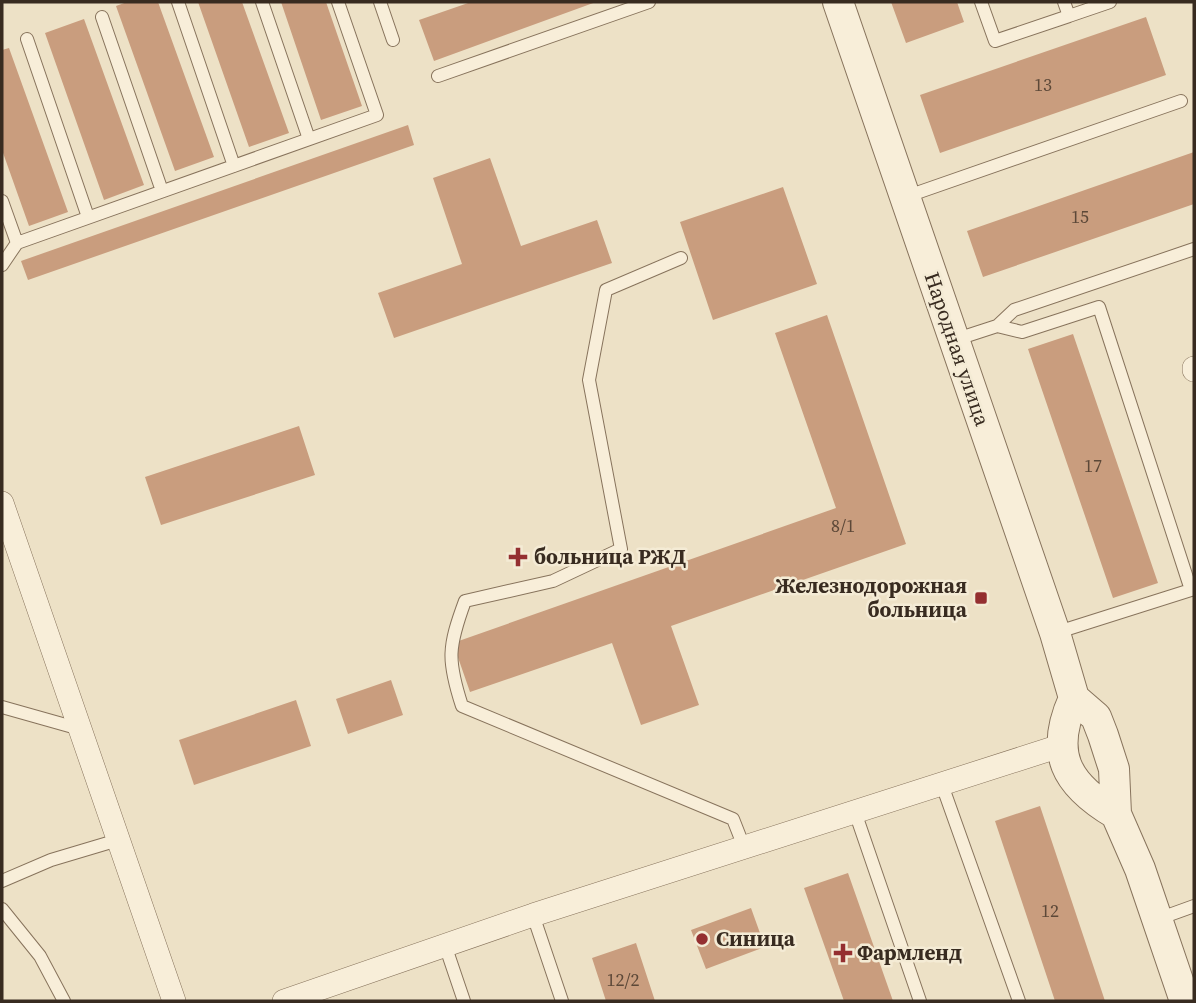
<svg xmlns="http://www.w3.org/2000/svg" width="1196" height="1003" font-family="'Source Serif 4',serif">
	<rect width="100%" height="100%" fill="#ede1c6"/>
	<!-- building -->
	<path fill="#c99d7e" d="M 127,2 L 158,2 L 214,157 L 175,171 L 116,6 Z
		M 198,2 L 242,2 L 289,133 L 249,147 Z
		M 281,2 L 326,2 L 362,106 L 321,120 Z
		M 471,2 L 596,2 L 434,61 L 419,20 Z
		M 891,2 L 957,2 L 964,22 L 906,43 Z
		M 1146,17 L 1166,75 L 940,153 L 920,95 Z
		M 84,19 L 144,185 L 104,200 L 45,33 Z
		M 9,48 L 68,212 L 29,226 L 2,150 L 2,50 Z
		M 408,125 L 414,145 L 28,280 L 21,261 Z
		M 1194,152 L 1194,204 L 983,277 L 967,231 Z
		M 490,158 L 521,246 L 597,220 L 612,263 L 394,338 L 378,293 L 462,264 L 433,178 Z
		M 783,187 L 817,284 L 713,320 L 680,222 Z
		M 827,315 L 906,544 L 671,626 L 699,705 L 641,725 L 612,643 L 470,692 L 453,643 L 836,508 L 775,333 Z
		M 1073,334 L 1158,583 L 1113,598 L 1028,349 Z
		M 299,426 L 315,475 L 161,525 L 145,477 Z
		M 391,680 L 403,715 L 348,734 L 336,699 Z
		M 296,700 L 311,746 L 194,785 L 179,740 Z
		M 1040,806 L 1105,1001 L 1055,1001 L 995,821 Z
		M 848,873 L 893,1001 L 844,1001 L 804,888 Z
		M 751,908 L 765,947 L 706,969 L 691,930 Z
		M 636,943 L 655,1001 L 606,1001 L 592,958 Z"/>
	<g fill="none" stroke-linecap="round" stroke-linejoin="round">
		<defs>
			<path id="service" d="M 178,2 L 234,166
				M 262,2 L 309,139
				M 380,2 L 393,40
				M 981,2 L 995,41 L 1069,16
				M 1064,2 L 1069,16 L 1110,2
				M 102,17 L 162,191
				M 27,39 L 88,217
				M 438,76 L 649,2
				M 905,197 L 1181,101
				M 2,201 L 17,243
				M 681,258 L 606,290 L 589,380 L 621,549 L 553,581 L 465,601 C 448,647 447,660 462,706 L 733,819 L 744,847
				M 2,265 L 17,243 L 377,115 L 338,2
				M 997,326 L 1022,332 L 1099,307 L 1191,590
				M 954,340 L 997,326 L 1014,310 L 1194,249
				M 1055,633 L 1194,589
				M 2,707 L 80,729
				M 941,782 L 1019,1001
				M 855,812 L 920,1001
				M 2,881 L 51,860 L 118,840
				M 2,909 L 40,956 L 64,1001
				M 533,915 L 562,1001
				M 1158,919 L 1194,906
				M 445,945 L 464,1001"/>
			<path id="minor" d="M 1194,368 L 1194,370
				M 2,503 L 174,1001
				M 284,1001 L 533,915 L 1060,746"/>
			<path id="tertiary" d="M 838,2 L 1055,633 L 1074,698 L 1096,717 L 1103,735 L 1114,769 L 1116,814 L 1140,869 L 1185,1001
				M 1074,698 C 1049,753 1065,784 1116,814"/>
		</defs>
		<!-- service casing -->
		<use href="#service" stroke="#87735c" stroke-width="14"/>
		<!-- minor casing -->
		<use href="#minor" stroke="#87735c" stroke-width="24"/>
		<!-- tertiary casing -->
		<use href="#tertiary" stroke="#87735c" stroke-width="32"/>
		<!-- service -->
		<use href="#service" stroke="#f8eed9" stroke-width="12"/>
		<!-- minor -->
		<use href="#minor" stroke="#f8eed9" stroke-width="23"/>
		<!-- tertiary -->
		<use href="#tertiary" stroke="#f8eed9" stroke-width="30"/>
	</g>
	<!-- markers -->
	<g fill="#942f30" stroke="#f4ebd5" stroke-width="2.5">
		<path d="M514.5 546.5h7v7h7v7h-7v7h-7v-7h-7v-7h7z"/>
		<rect x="974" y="591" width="14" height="14" rx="3.5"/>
		<circle cx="702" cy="939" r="7"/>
		<path d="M839.5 942.5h7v7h7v7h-7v7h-7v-7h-7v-7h7z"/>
	</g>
	<g text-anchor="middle" stroke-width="5" stroke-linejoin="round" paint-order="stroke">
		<!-- number labels -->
		<g font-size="18" fill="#5c4838">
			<text x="1043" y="91">13</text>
			<text x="1080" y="223">15</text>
			<text x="1093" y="472">17</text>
			<text x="843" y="532">8/1</text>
			<text x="1050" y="917">12</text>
			<text x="623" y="986">12/2</text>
		</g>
		<!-- street labels -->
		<g font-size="21" fill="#382b20" stroke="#f4ebd5">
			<text transform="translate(957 349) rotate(71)" y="7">Народная улица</text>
		</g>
		<!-- poi labels -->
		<g font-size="21" font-weight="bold" fill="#382b20" stroke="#f4ebd5" text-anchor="start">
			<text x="534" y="564">больница РЖД</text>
			<text x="967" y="593" text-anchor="end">Железнодорожная<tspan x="967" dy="24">больница</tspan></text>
			<text x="716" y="946">Синица</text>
			<text x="857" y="960">Фармленд</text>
		</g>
	</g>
	<!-- border -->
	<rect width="1196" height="1003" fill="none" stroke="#382b20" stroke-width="7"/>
</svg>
